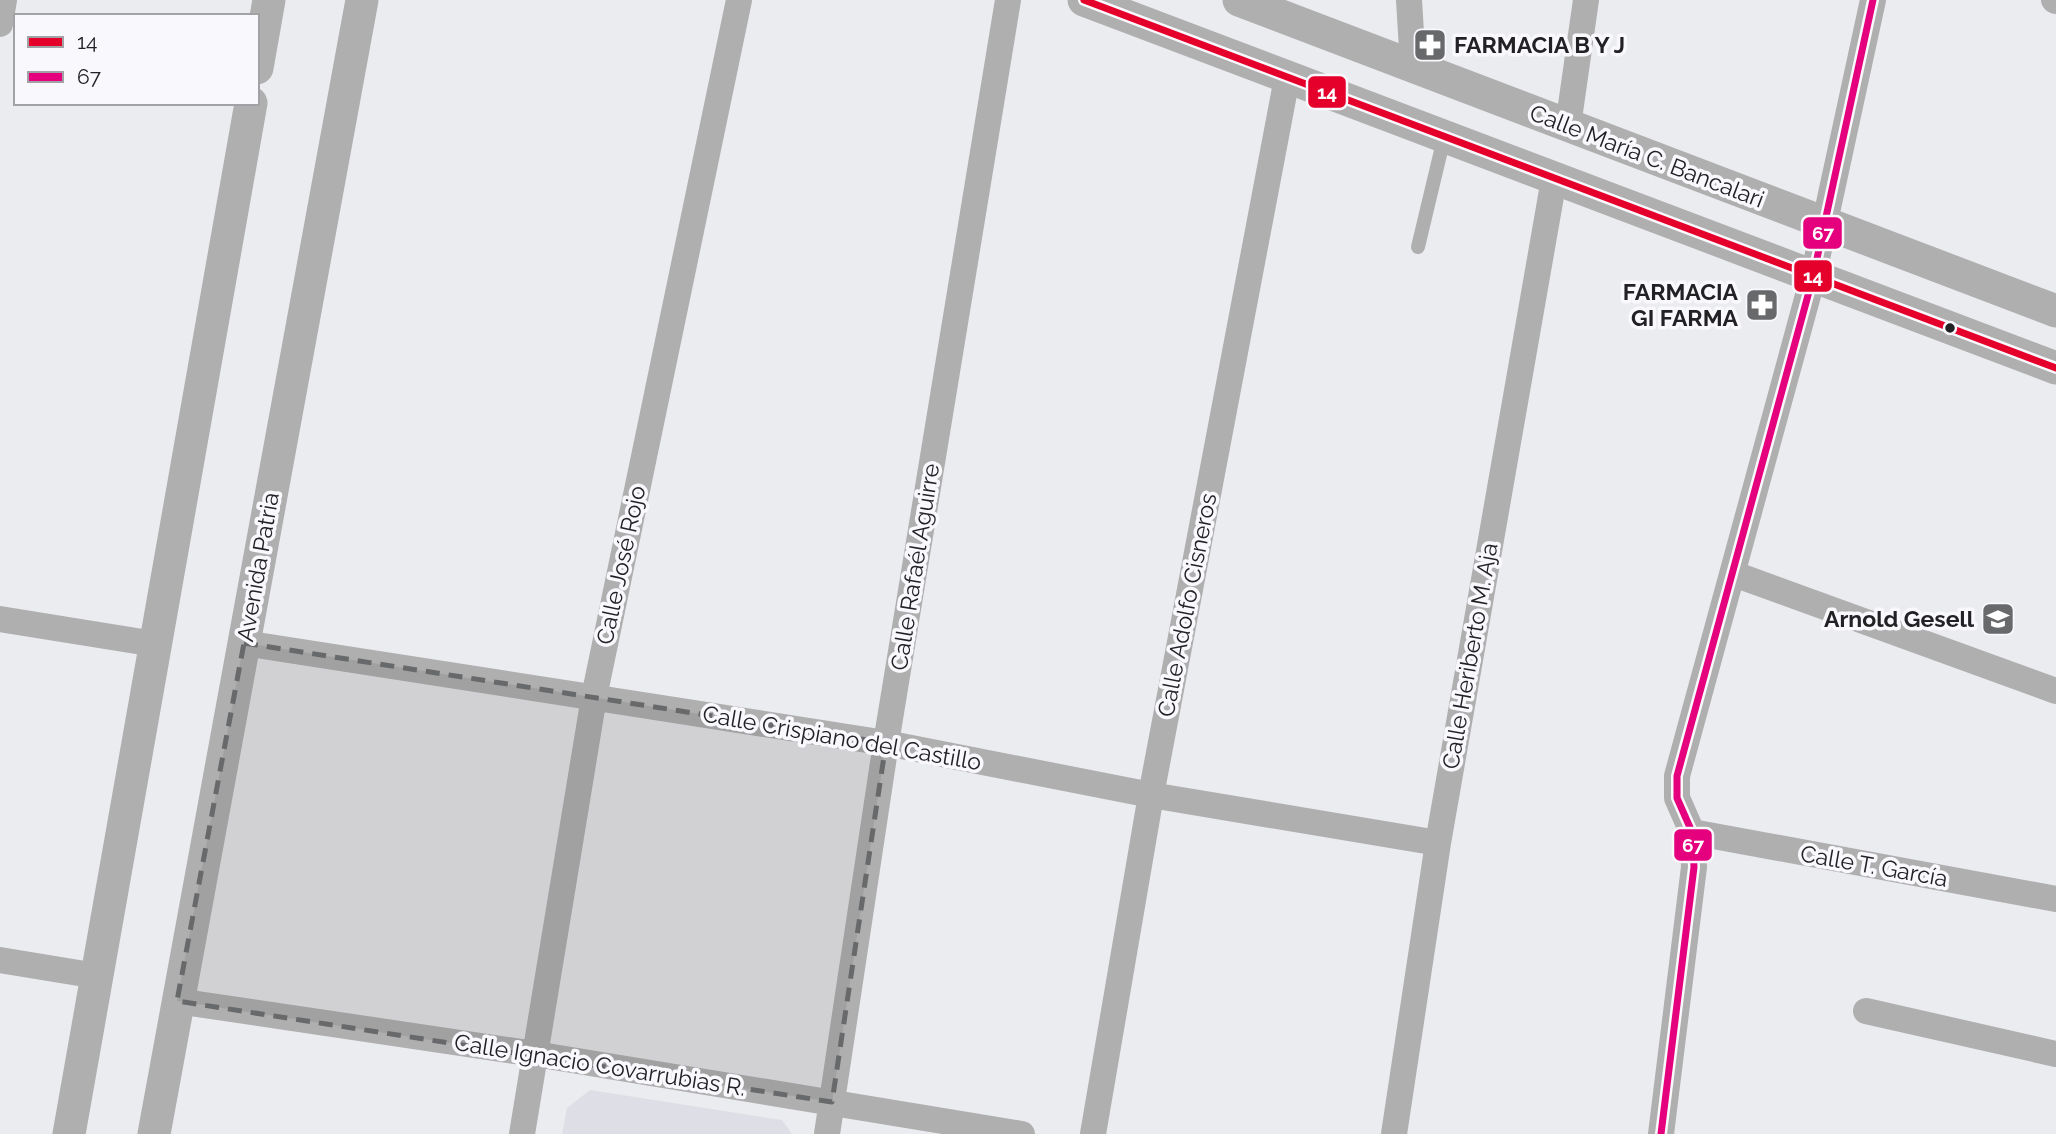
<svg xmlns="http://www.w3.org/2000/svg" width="2056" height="1134" font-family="Raleway,sans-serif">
	<rect width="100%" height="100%" fill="#ebecef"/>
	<!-- built -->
	<path fill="#dedee6" d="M 590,1090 L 782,1120 L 792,1134 L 562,1134 L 567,1108 Z"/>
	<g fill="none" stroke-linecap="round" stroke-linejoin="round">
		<!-- service -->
		<path stroke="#afafaf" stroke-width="14" d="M 1418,247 L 1444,138"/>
		<!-- minor -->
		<path stroke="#afafaf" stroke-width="26" d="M 1409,0 L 1413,66
			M 2054,0 L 2056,1
			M 0,24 L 4,0
			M 1568,126 L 1586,0
			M 1734,574 L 2056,691
			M 0,619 L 155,644
			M 244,643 L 886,743 L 1151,795 L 1438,843
			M 1692,832 L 2056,899
			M 0,960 L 97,976
			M 177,1001 L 535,1054 L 1022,1134
			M 1866,1011 L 2056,1054
			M 522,1134 L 594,697 L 739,0
			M 827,1134 L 886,743 L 1008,0
			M 1093,1134 L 1151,795 L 1287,78
			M 1394,1134 L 1438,843 L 1554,179
			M 1661,1134 L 1694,867 L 1692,832 L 1677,798 L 1677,776 L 1813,277 L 1873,0"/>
		<!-- tertiary -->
		<path stroke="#afafaf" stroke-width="33" d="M 1084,0 L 2056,368
			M 1239,0 L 2056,311
			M 257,68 L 269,0
			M 69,1134 L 251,103
			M 154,1134 L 362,0"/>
		<defs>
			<path id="bus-1" d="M 1084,0 L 2056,368"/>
			<path id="bus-2" d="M 1661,1134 L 1694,867 L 1692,832 L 1677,798 L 1677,776 L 1813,277 L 1873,0"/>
		</defs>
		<!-- bus-1 casing -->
		<use href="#bus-1" stroke="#f8f8fd" stroke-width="12"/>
		<!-- bus-2 casing -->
		<use href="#bus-2" stroke="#f8f8fd" stroke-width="12"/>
		<!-- bus-1 -->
		<use href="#bus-1" stroke="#e4002b" stroke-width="7"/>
		<!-- bus-2 -->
		<use href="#bus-2" stroke="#e5007d" stroke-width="7"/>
	</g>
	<!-- marked area -->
	<path fill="#68696b" fill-opacity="0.2" stroke="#68696b" stroke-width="5" stroke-dasharray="14 9" stroke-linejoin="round" d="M 244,643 L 886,743 L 832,1102 L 177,1001 Z"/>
	<!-- icons -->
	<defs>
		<symbol id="pharmacy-square" viewBox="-11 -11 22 22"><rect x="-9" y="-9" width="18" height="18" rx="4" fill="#68696b" stroke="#f8f8fd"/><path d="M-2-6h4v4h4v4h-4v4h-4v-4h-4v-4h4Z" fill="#fff"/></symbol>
		<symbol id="school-square" viewBox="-11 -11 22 22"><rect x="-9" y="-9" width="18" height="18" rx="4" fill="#68696b" stroke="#f8f8fd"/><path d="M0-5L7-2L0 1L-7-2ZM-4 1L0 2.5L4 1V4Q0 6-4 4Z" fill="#fff"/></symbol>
	</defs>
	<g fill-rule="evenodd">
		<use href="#pharmacy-square" x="1411" y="26" width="38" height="38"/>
		<use href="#pharmacy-square" x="1743" y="286" width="38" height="38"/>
		<use href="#school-square" x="1979" y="600" width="38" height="38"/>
	</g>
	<!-- markers -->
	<circle fill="#222224" stroke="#f8f8fd" stroke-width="2.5" cx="1950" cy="328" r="6"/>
	<g text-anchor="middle" stroke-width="7" stroke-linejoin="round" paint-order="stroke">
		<!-- poi labels -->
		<g font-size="23" font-weight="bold" fill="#222224" stroke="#f8f8fd" text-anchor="end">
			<text x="1454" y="53" text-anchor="start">FARMACIA B Y J</text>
			<text x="1738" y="300">FARMACIA<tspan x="1738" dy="26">GI FARMA</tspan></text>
			<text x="1974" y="627">Arnold Gesell</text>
		</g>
		<!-- street labels -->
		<g font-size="23" fill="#222224" stroke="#f8f8fd">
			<text transform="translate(1647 156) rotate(21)" y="8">Calle María C. Bancalari</text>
			<text transform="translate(621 565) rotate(-78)" y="8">Calle José Rojo</text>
			<text transform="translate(258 567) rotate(-80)" y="8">Avenida Patria</text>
			<text transform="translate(915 567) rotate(-81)" y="8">Calle Rafaél Aguirre</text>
			<text transform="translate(1187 605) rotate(-79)" y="8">Calle Adolfo Cisneros</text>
			<text transform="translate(1470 656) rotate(-80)" y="8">Calle Heriberto M. Aja</text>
			<text transform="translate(842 738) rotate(10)" y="8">Calle Crispiano del Castillo</text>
			<text transform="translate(1874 866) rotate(10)" y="8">Calle T. García</text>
			<text transform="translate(600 1065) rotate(9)" y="8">Calle Ignacio Covarrubias R.</text>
		</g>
	</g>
	<g stroke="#f8f8fd" stroke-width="2.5">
		<rect x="1307" y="75" width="40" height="34" rx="7" fill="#e4002b"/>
		<rect x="1802" y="216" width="41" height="34" rx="7" fill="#e5007d"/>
		<rect x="1793" y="259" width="40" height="34" rx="7" fill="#e4002b"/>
		<rect x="1673" y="828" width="40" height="34" rx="7" fill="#e5007d"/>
	</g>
	<g font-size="19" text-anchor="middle" font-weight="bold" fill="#fff">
		<text x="1327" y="99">14</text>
		<text x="1823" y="240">67</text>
		<text x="1813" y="283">14</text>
		<text x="1693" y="852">67</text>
	</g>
	<!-- legend -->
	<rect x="14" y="14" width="245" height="91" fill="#f8f8fd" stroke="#a2a2a6" stroke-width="2"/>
	<rect x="28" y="37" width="35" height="10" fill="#e4002b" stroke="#a2a2a6" stroke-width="2"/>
	<text x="77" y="49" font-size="21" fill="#222224">14</text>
	<rect x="28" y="72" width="35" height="10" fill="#e5007d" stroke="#a2a2a6" stroke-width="2"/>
	<text x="77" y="84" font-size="21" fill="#222224">67</text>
</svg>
